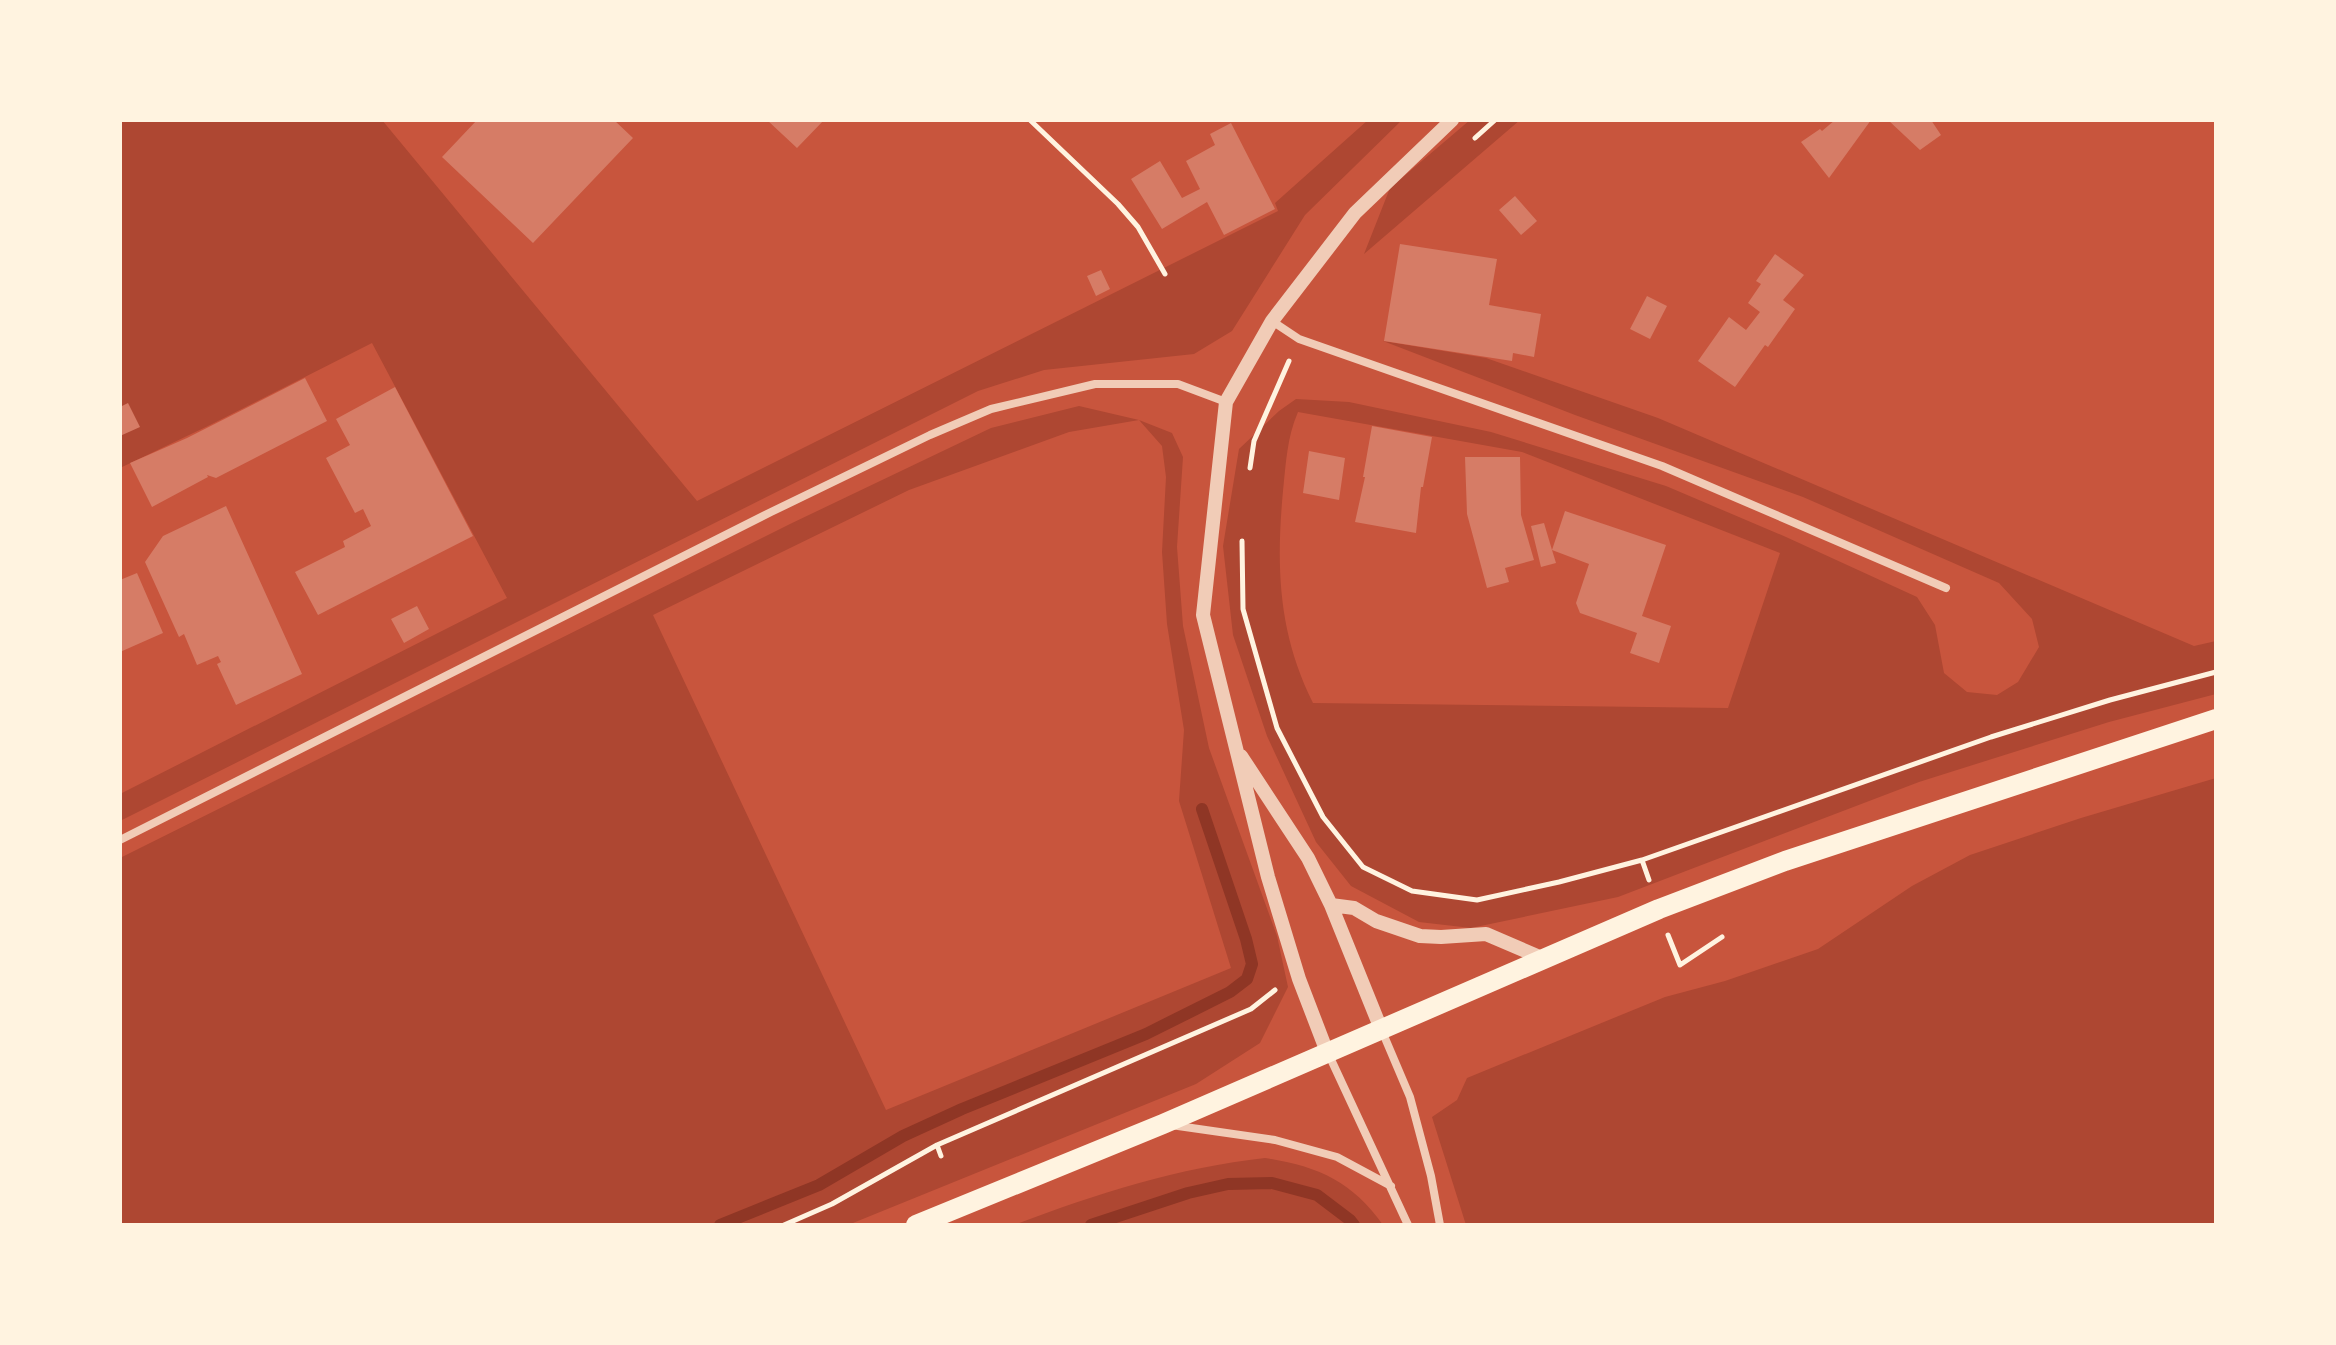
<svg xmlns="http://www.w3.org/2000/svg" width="2336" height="1345" font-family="Merriweather,serif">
	<rect width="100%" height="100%" fill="#c8553d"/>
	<!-- green -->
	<path fill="#ae4732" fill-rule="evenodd" d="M 120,120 L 382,120 L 697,501 L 1278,211 L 1275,203 L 1368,120 L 1402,120 L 1305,215 L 1232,331 L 1194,354 L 1044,370 L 978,391 L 120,821 L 120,794 L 507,598 L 372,343 L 210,425 L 120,468 Z
		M 1470,120 L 1520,120 L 1364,254 L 1390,188 Z
		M 1383,341 L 1486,358 L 1658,418 L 2194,646 L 2216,641 L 2216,694 L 2109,722 L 1919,782 L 1618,897 L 1471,928 L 1419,922 L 1351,886 L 1316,842 L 1267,736 L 1233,635 L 1223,546 L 1239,449 L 1279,411 L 1296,399 L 1349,402 L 1491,432 L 1666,486 L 1786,537 L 1917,597 L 1935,625 L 1944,673 L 1967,692 L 1997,695 L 2018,682 L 2039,647 L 2032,619 L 1999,583 L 1803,497 L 1575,415 ZM 1298,412 L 1522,452 L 1780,553 L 1728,708 L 1313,703 C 1278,633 1276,567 1283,491 C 1286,463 1287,437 1298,412 Z
		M 1079,406 L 1139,420 L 1172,433 L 1183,457 L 1177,547 L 1183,626 L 1209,748 L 1277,936 L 1288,987 L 1260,1043 L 1196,1084 L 848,1225 L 120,1225 L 120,858 L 790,524 L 991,428 ZM 1139,420 L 1162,446 L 1166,477 L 1162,552 L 1167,624 L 1184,730 L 1179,801 L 1231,968 L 886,1110 L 653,615 L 909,490 L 1069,432 Z
		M 2216,778 L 2216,1225 L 1466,1225 L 1432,1117 L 1457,1100 L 1467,1078 L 1665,997 L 1725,981 L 1818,949 L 1912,886 L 1970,855 L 2081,818 Z
		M 1265,1158 C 1317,1166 1352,1181 1383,1225 L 1014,1225 C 1093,1195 1180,1167 1265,1158 Z"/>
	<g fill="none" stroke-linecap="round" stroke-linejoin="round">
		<!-- stream -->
		<path stroke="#8f3625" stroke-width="12" d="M 720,1225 L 819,1185 L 903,1136 L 962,1109 L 1146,1034 L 1230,992 L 1247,979 L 1252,964 L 1246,939 L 1202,809
			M 1091,1225 L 1188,1193 L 1228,1184 L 1272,1183 L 1317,1195 L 1350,1220 L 1354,1225"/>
	</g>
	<!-- building -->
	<path fill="#d67c66" d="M 477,120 L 614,120 L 633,138 L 533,243 L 442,157 Z
		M 767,120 L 824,120 L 797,148 Z
		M 1835,120 L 1871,120 L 1829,178 L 1801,142 L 1820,129 L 1822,131 Z
		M 1888,120 L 1931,120 L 1941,135 L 1920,150 Z
		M 1231,123 L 1275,209 L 1224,235 L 1207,202 L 1162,229 L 1131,179 L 1160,161 L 1182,198 L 1200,189 L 1186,161 L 1215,145 L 1210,134 Z
		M 1515,196 L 1537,221 L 1521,235 L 1499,210 Z
		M 1400,244 L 1497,259 L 1489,305 L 1541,314 L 1534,357 L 1513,353 L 1512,361 L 1384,341 Z
		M 1775,254 L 1804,275 L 1783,300 L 1795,309 L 1768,347 L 1765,345 L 1735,387 L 1698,361 L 1729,317 L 1746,330 L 1760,312 L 1748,303 L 1761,284 L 1756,281 Z
		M 1101,270 L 1110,289 L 1096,296 L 1087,276 Z
		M 1647,296 L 1667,306 L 1650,339 L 1630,329 Z
		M 305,378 L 327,421 L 216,478 L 207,475 L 208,477 L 152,507 L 130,463 L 187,438 Z
		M 395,387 L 473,536 L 318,615 L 295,572 L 345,547 L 343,541 L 371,526 L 363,509 L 355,513 L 326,458 L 350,445 L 336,419 Z
		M 128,403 L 140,427 L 120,436 L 120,407 Z
		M 1372,426 L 1432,437 L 1423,487 L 1421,487 L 1416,533 L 1355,522 L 1365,477 L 1363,477 Z
		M 1309,451 L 1345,458 L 1339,500 L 1303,493 Z
		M 1465,457 L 1520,457 L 1521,515 L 1534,560 L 1505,568 L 1509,582 L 1487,588 L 1467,514 Z
		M 226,506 L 302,674 L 236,705 L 217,664 L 221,662 L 218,656 L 197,665 L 184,634 L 179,637 L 145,562 L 163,536 Z
		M 1565,511 L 1666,545 L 1642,616 L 1671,626 L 1659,663 L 1630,653 L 1637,633 L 1580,613 L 1576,603 L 1589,564 L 1552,550 L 1556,563 L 1541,567 L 1531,526 L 1544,523 L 1552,550 Z
		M 137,573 L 163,633 L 120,652 L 120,580 Z
		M 417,606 L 429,629 L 404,643 L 391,619 Z"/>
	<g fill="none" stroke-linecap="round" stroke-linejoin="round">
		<!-- path -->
		<path stroke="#fff3e0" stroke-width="5" d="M 1030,120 L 1118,204 L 1138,227 L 1165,274
			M 1475,138 L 1495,120
			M 1250,468 L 1254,441 L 1289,361
			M 1242,541 L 1243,609 L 1277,728 L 1323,817 L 1363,867 L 1412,891 L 1477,900 L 1559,882 L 1642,860 L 1991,737 L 2110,700 L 2216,672
			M 1642,860 L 1649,880
			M 1668,935 L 1680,965 L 1722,937
			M 937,1145 L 941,1156
			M 784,1225 L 832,1204 L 937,1145 L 1251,1009 L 1275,990"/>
		<!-- minor -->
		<path stroke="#f1ccb7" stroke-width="8" d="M 1272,321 L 1299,339 L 1662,466 L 1946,588
			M 120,840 L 771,512 L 930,435 L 991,409 L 1095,384 L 1178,384 L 1226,402
			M 1382,1031 L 1410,1097 L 1431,1176 L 1440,1225
			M 1328,1053 L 1408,1225
			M 1171,1125 L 1275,1140 L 1337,1157 L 1391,1186"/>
		<!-- tertiary -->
		<path stroke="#f1ccb7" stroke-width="14" d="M 1241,756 L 1308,858 L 1331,905 L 1381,1029
			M 1331,905 L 1354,908 L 1376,921 L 1420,936 L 1441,937 L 1486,934 L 1544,959
			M 1327,1052 L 1299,979 L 1268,877 L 1203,615 L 1226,402 L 1272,321 L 1355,213 L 1452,120"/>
		<!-- primary -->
		<path stroke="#fff3e0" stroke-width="20" d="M 916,1225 L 1163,1124 L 1659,909 L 1785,861 L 2216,719"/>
	</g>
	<!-- border -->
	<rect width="2336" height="1345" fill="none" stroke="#fff3e0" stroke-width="244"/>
</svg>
